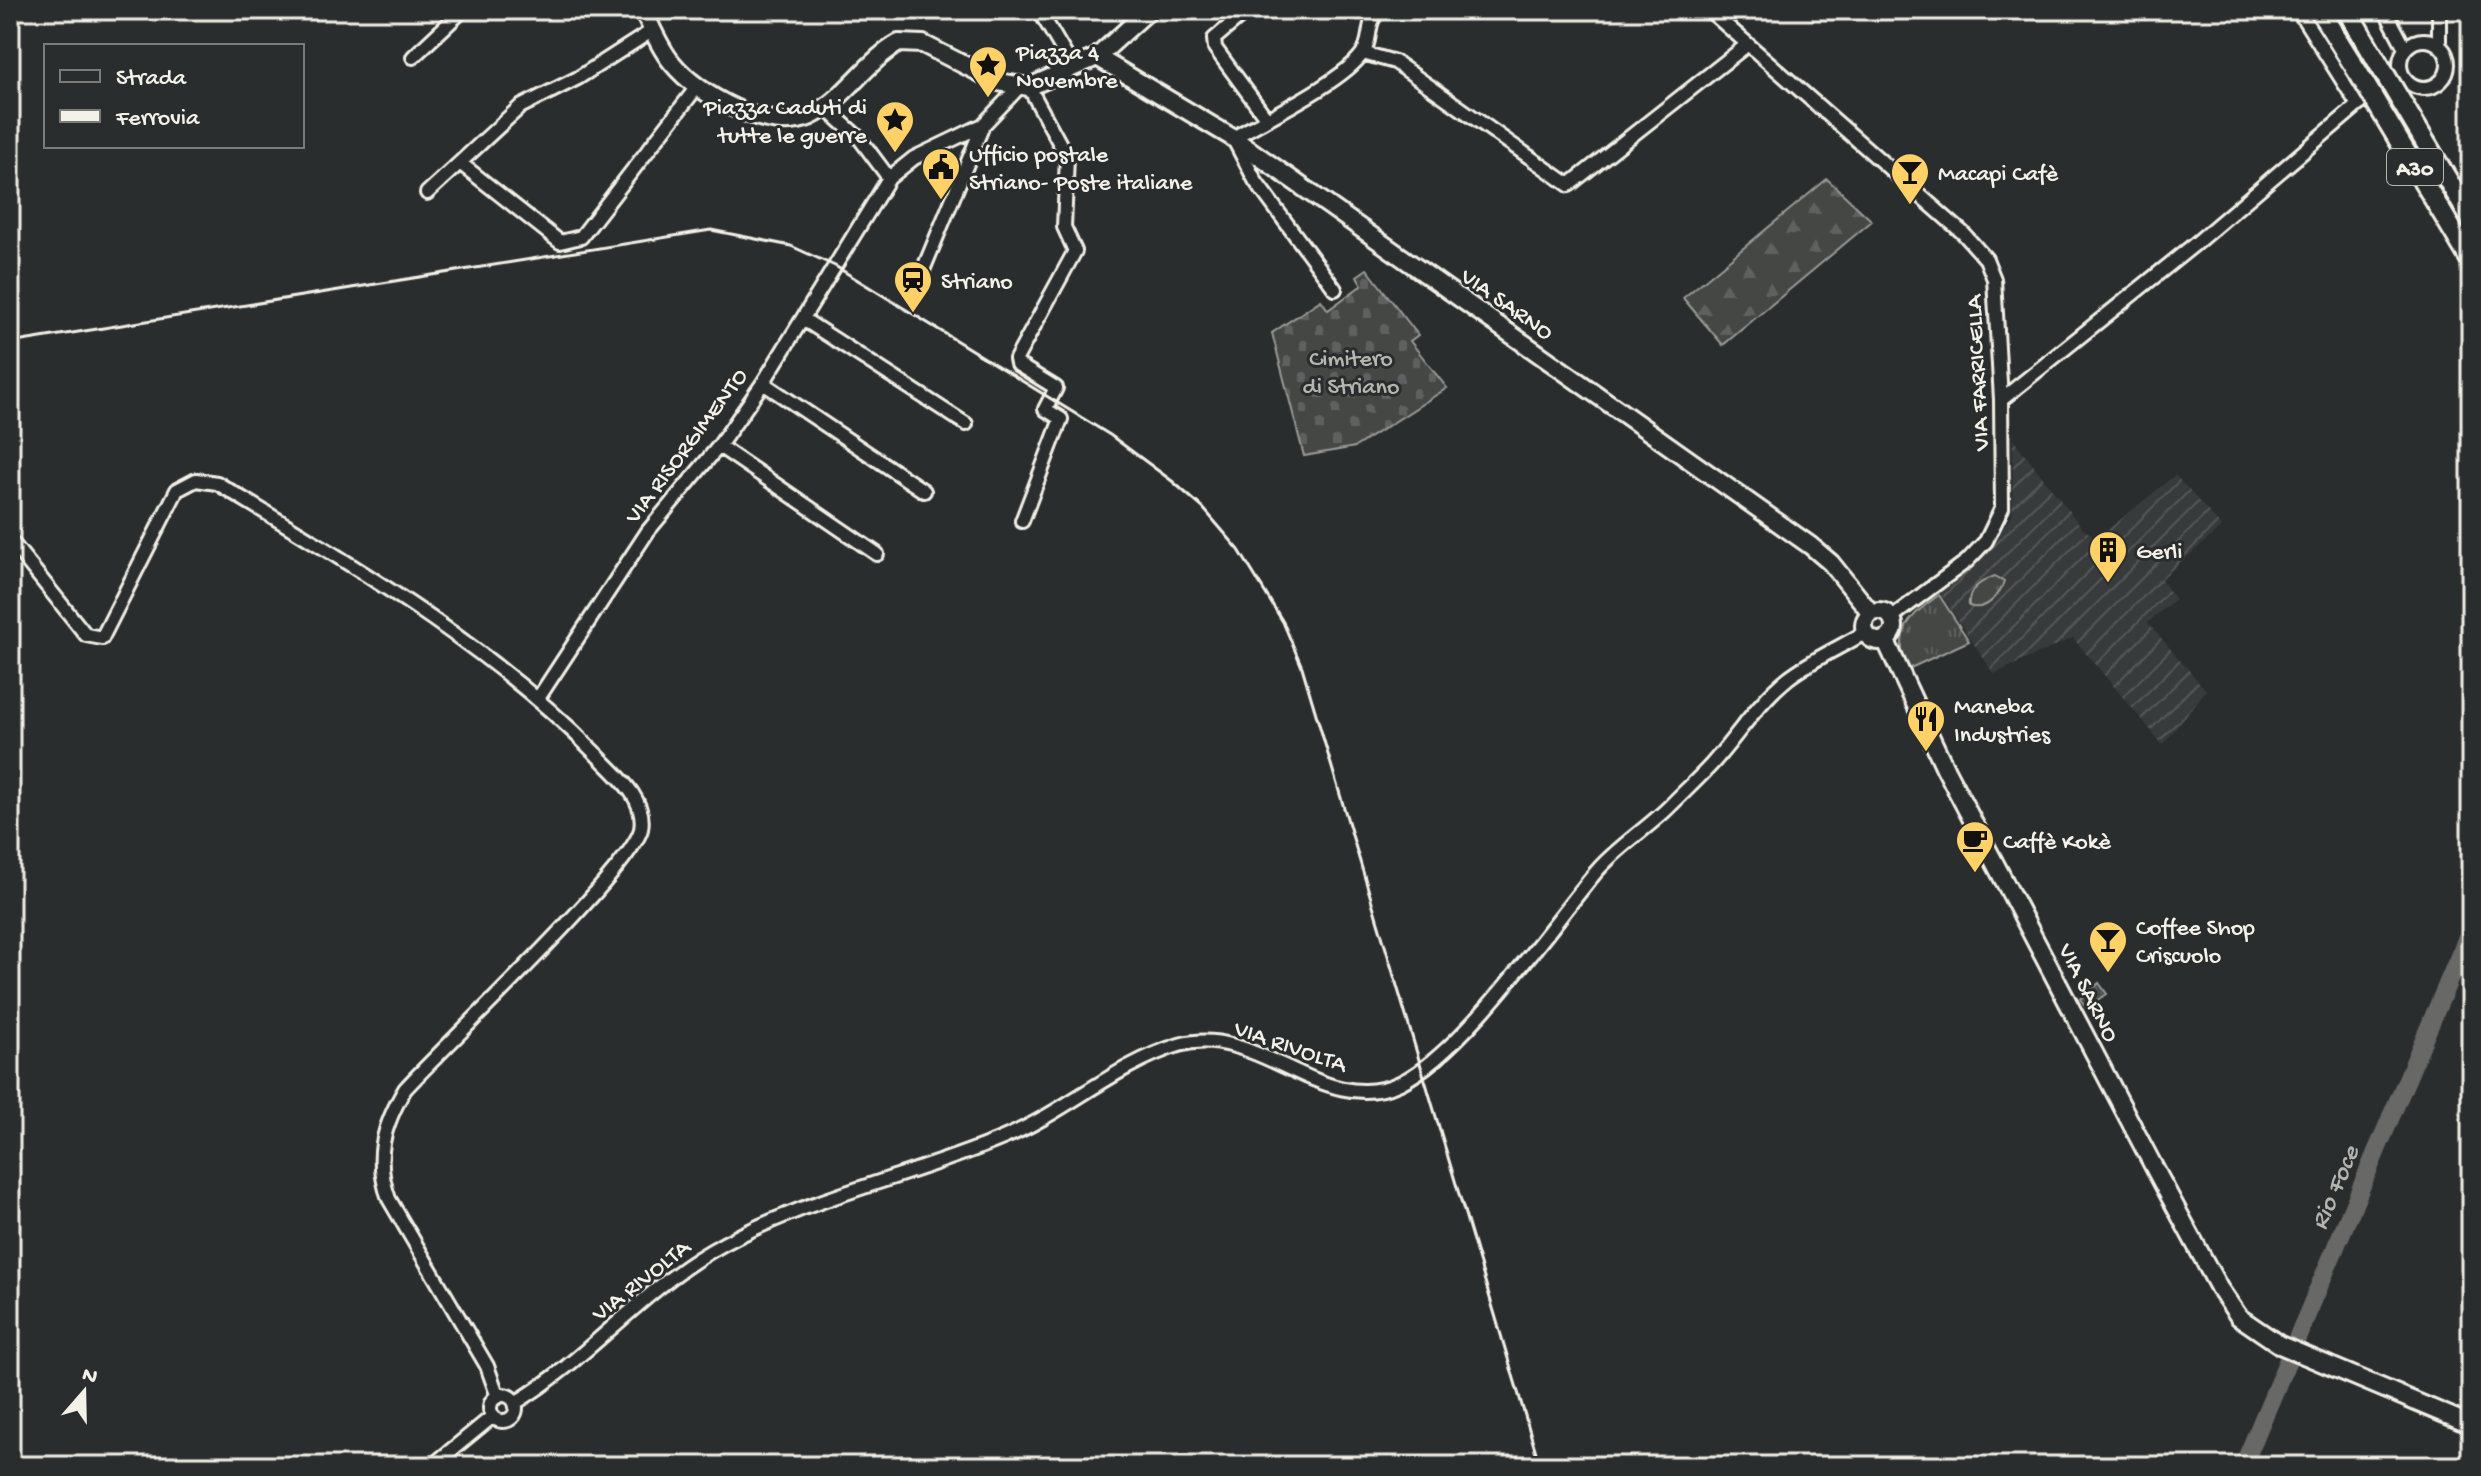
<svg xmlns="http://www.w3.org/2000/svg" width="2481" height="1476" font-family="'Gochi Hand',sans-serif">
	<defs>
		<pattern id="industrial-furrows" width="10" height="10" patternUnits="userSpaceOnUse" patternTransform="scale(2)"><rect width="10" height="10" fill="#373a3a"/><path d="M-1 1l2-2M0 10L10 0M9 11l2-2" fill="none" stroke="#555756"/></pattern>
		<pattern id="grass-tufts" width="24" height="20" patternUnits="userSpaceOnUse" patternTransform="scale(2)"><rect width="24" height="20" fill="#444645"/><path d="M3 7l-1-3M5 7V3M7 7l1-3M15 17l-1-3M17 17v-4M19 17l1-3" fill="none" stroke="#606160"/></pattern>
		<pattern id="forest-firs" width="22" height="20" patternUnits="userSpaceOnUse" patternTransform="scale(2)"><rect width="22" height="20" fill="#444645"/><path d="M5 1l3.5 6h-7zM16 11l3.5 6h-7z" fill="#606160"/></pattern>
		<pattern id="cemetery-stones" width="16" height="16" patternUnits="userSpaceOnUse" patternTransform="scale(2)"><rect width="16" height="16" fill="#444645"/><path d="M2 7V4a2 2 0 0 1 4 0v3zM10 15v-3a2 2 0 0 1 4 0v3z" fill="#606160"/></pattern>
	</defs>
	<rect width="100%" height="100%" fill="#2a2d2e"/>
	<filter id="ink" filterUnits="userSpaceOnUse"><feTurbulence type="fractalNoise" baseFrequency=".0125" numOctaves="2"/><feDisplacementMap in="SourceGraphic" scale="16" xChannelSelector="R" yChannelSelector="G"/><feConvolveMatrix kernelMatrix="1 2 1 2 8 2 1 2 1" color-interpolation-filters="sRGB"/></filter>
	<g filter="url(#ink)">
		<!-- industrial -->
		<path fill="url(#industrial-furrows)" d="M 2013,439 L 2083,529 L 2094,536 L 2104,533 L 2175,475 L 2222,527 L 2161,579 L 2175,599 L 2148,623 L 2206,690 L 2163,745 L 2073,638 L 1994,674 L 1940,593 L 1968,571 L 2012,516 Z"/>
		<!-- grass -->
		<path fill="url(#grass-tufts)" stroke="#9c9c96" stroke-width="2" d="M 1995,576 L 2004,581 C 2000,596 1985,612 1969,606 C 1967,590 1981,581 1995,576 Z
			M 1939,595 L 1969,641 L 1906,670 C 1894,631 1908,617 1939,595 Z
			M 2099,983 L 2107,994 L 2086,1007 L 2080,999 Z"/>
		<!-- forest -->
		<path fill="url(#forest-firs)" stroke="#9c9c96" stroke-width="2" d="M 1827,179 L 1872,221 L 1723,345 L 1683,298 Z"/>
		<!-- cemetery -->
		<path fill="url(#cemetery-stones)" stroke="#9c9c96" stroke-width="2" d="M 1367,269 L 1418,335 L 1410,341 L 1447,388 L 1355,447 L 1304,456 L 1272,333 L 1321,300 L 1328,310 L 1362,285 L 1357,276 Z"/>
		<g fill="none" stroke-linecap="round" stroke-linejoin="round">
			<!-- river -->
			<path stroke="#676866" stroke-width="18" d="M 2243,1466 L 2471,928"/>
			<defs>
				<path id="minor" d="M 1039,10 L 1073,68
					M 1248,10 L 1214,39 L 1215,48 L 1267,119
					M 1709,10 L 1963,233 L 1986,259 L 1994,279 L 2001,400 L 2002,508 L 1986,541 L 1967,561 L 1892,617
					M 2298,10 L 2358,105
					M 2385,10 L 2405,48
					M2400 64a24 24 0 1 1 48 0a24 24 0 1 1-48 0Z
					M 2439,44 L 2439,10
					M 1363,53 L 1395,62 L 1569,185 L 1748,44
					M 413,57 L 463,10
					M 825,107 L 860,139 L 889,178
					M 460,163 L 560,242 L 581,237 L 697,87
					M 427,193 L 520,107 L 578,78 L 653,30
					M 921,275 L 983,125
					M 1335,289 L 1256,182 L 1233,138 C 1265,119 1342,82 1362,54 C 1373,40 1365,22 1380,10
					M 803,319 L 966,424
					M 763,383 L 924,491
					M 2001,400 L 2195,244 L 2358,105 L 2403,76
					M 719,446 L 877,554
					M 1022,521 L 1061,419 L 1045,409 L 1056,388 L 1017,364 L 1016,359 L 1075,251 L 1064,227 L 1067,157 L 1029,87
					M 10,540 L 86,635 L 102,638 L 177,490 L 196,480 L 217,483 C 350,564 487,643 596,754 C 615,774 647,798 641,829 C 632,869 444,1046 405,1089 C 383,1126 374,1158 389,1199 L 487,1366 L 498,1397
					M 539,697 L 648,531 L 719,446 L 763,383 L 889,178 L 914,158 L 983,125 L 1021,85
					M490 1408a13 13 0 1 1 26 0a13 13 0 1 1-26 0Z
					M 515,1403 C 586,1361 639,1293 711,1251 C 800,1199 908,1178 1003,1138 C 1064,1113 1116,1064 1179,1045 C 1257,1022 1324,1119 1400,1083 C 1463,1053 1549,928 1596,872 C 1617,847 1647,829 1670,806 C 1684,792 1698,779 1711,765 C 1737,736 1757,703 1788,678 C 1811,660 1841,647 1866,632
					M 432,1466 L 493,1416"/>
				<path id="major" d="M 643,10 C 652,28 660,49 673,64 C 698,95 769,134 809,117 C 844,101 866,61 899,43 L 923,44 L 998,82 L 1029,87 L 1097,57 L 1149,10
					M 1097,57 L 1233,138 L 1811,546 L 1831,563 L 1871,613
					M1864 626a15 15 0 1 1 30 0a15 15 0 1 1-30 0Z
					M 1885,639 L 1946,770 L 2156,1171 L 2219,1288 L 2239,1317 L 2280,1345 L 2471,1425"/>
				<path id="highway" d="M 2319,10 L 2359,74
					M 2347,10 L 2380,66"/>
			</defs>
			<!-- minor casing -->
			<use href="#minor" stroke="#f4f1e8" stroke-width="18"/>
			<!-- major casing -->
			<use href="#major" stroke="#f4f1e8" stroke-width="22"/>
			<!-- highway casing -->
			<use href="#highway" stroke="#f4f1e8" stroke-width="24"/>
			<!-- minor -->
			<use href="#minor" stroke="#2a2d2e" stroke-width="12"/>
			<!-- major -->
			<use href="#major" stroke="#2a2d2e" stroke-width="16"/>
			<!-- highway -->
			<use href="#highway" stroke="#2a2d2e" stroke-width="18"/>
			<!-- rail -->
			<path stroke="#f4f1e8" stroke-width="3" d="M 10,343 L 711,230 L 791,246 L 835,266 L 1110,435 L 1172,481 L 1203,508 L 1239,550 L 1283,622 L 1302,667 L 1540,1466"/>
			<defs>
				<path id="highway-bridge" d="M 2380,66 L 2471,219
					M 2359,74 L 2471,261"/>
			</defs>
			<!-- highway-bridge casing -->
			<use href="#highway-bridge" stroke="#f4f1e8" stroke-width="24" stroke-linecap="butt"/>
			<!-- highway-bridge -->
			<use href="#highway-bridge" stroke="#2a2d2e" stroke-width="18"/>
		</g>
	</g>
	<!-- icons -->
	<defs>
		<symbol id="sight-pin" viewBox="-11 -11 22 30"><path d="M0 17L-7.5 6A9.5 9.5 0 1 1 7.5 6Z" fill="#ffd166" stroke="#2a2d2e"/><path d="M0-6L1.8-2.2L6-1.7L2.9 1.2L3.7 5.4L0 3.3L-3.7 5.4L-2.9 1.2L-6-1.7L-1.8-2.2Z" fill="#111"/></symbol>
		<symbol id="civic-pin" viewBox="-11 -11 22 30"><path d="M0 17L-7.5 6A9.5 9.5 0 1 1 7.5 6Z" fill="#ffd166" stroke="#2a2d2e"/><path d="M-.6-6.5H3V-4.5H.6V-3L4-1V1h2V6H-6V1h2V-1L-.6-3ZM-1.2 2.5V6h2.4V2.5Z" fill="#111"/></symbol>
		<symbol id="bar-pin" viewBox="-11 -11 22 30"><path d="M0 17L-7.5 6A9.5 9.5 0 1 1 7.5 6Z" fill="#ffd166" stroke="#2a2d2e"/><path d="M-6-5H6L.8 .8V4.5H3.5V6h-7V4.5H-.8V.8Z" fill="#111"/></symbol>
		<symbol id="station-pin" viewBox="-11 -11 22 30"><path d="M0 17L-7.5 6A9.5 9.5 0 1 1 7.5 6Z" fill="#ffd166" stroke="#2a2d2e"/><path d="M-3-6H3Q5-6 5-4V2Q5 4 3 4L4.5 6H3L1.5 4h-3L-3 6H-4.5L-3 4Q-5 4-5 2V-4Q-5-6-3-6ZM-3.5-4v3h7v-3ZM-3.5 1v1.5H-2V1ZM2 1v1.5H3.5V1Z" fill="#111"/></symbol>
		<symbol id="building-pin" viewBox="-11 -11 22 30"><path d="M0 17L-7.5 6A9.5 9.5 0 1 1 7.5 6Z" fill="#ffd166" stroke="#2a2d2e"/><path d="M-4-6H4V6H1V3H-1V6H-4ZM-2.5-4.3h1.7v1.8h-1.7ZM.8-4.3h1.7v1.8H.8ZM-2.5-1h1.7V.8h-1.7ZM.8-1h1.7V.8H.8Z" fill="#111"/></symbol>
		<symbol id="restaurant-pin" viewBox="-11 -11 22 30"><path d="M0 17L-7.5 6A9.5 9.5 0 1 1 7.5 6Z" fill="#ffd166" stroke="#2a2d2e"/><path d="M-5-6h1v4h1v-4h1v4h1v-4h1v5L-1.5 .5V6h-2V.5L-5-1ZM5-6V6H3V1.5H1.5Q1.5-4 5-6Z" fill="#111"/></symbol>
		<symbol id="cafe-pin" viewBox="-11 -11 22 30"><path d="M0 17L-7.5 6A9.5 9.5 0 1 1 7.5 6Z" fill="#ffd166" stroke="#2a2d2e"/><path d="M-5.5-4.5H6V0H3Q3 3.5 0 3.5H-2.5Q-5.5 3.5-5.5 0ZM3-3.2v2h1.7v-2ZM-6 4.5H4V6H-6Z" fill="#111"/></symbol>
	</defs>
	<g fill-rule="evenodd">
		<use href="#sight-pin" x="966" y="43" width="44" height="60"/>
		<use href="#sight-pin" x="873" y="98" width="44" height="60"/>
		<use href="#civic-pin" x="919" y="145" width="44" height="60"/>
		<use href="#bar-pin" x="1888" y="150" width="44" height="60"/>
		<use href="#station-pin" x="891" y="258" width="44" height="60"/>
		<use href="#building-pin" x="2086" y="528" width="44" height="60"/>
		<use href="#restaurant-pin" x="1904" y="697" width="44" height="60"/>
		<use href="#cafe-pin" x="1953" y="818" width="44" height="60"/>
		<use href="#bar-pin" x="2086" y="918" width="44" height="60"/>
	</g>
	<g text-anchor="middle" stroke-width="6" stroke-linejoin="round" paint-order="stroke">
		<!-- shield labels -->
		<rect fill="#2a2d2e" stroke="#b7b6b0" stroke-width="2" x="2387" y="149" width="56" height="36" rx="6"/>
		<g font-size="22" font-weight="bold" fill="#f4f1e8">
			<text x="2415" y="175">A30</text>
		</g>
		<!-- poi labels -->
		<g font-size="24" fill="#f4f1e8" stroke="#2a2d2e" text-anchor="start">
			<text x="1016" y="59">Piazza 4<tspan x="1016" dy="28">Novembre</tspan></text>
			<text x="867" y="114" text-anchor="end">Piazza Caduti di<tspan x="867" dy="28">tutte le guerre</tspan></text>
			<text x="969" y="161">Ufficio postale<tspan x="969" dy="28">Striano- Poste italiane</tspan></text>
			<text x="1938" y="180">Macapi Cafè</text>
			<text x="941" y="288">Striano</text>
			<text x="2136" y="558">Gerli</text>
			<text x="1954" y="713">Maneba<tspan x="1954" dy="28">Industries</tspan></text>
			<text x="2003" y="848">Caffè Kokè</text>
			<text x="2136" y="934">Coffee Shop<tspan x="2136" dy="28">Criscuolo</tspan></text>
		</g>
		<!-- street labels -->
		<g font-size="24" fill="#f4f1e8" stroke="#2a2d2e">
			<text transform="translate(1508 303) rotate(35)" y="8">VIA SARNO</text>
			<text transform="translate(1976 373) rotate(-93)" y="8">VIA FARRICELLA</text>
			<text transform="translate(685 445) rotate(-53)" y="8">VIA RISORGIMENTO</text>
			<text transform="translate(2090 992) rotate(63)" y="8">VIA SARNO</text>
			<text transform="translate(1291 1045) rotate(19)" y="8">VIA RIVOLTA</text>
			<text transform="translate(640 1279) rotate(-38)" y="8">VIA RIVOLTA</text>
		</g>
		<!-- park labels -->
		<g font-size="24" fill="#b6b5af" stroke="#2a2d2e">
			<text x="1351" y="365">Cimitero<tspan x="1351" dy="28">di Striano</tspan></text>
		</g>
		<!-- water labels -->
		<g font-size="26" font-style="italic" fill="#b5b3ae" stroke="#2a2d2e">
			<text transform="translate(2333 1187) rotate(-67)" y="9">Rio Foce</text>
		</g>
	</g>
	<!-- margin -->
	<rect width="2481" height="1476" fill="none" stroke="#2a2d2e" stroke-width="40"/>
	<rect x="20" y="20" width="2441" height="1436" fill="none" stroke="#f4f1e8" stroke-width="3" filter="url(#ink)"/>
	<!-- legend -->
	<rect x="44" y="44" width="260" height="104" fill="#2a2d2e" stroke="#7b7b78" stroke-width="2"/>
	<rect x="60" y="70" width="40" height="12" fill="#2a2d2e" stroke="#7b7b78" stroke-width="2"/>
	<text x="116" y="84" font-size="24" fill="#f4f1e8">Strada</text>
	<rect x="60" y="110" width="40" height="12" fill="#f4f1e8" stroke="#7b7b78" stroke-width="2"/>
	<text x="116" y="124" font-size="24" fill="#f4f1e8">Ferrovia</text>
	<!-- north arrow -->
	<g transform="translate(84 1392) rotate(20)" stroke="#2a2d2e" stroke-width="6" paint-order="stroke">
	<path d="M0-6L14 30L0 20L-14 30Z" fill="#f4f1e8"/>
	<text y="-12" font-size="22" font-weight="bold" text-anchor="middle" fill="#f4f1e8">N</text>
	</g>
</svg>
